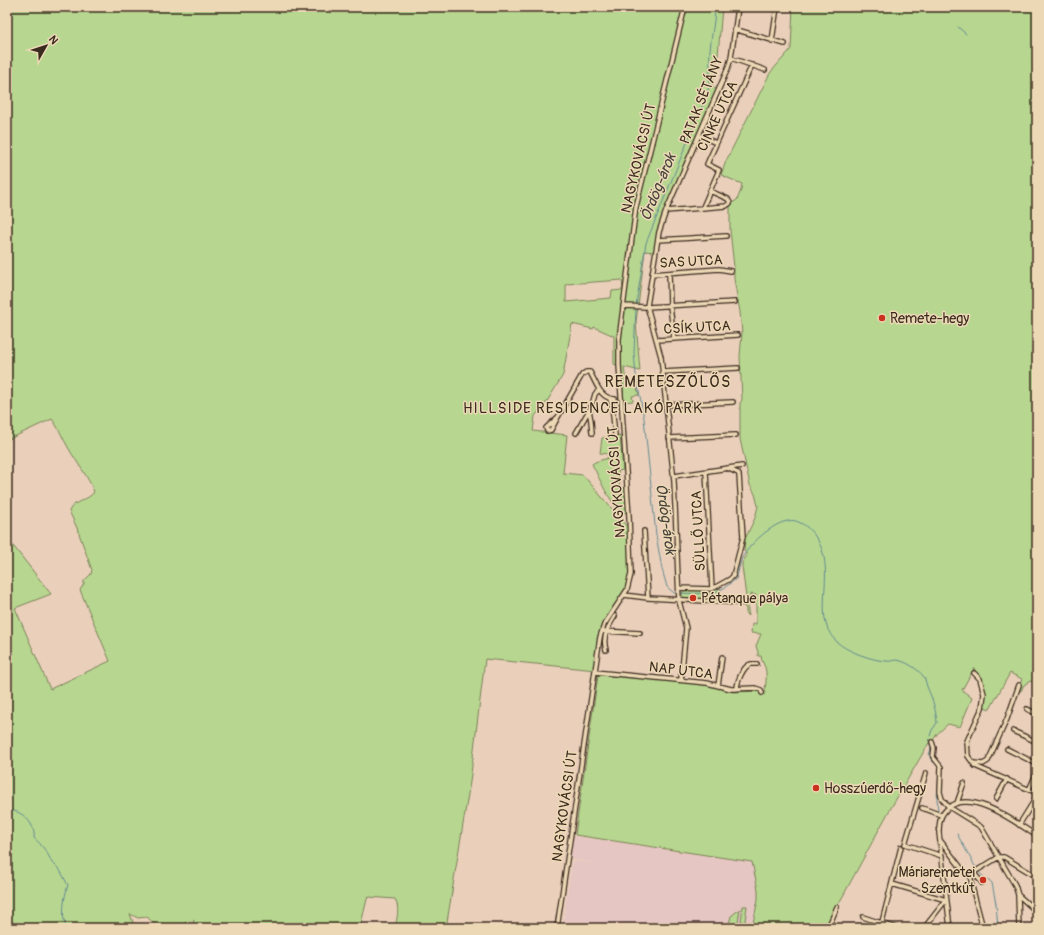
<svg xmlns="http://www.w3.org/2000/svg" width="1044" height="935" font-family="Pangolin,sans-serif">
	<rect width="100%" height="100%" fill="#ead0bb"/>
	<filter id="ink" filterUnits="userSpaceOnUse"><feTurbulence type="fractalNoise" baseFrequency=".025" numOctaves="2"/><feDisplacementMap in="SourceGraphic" scale="8" xChannelSelector="R" yChannelSelector="G"/><feConvolveMatrix kernelMatrix="1 2 1 2 8 2 1 2 1" color-interpolation-filters="sRGB"/></filter>
	<g filter="url(#ink)">
		<!-- built -->
		<path fill="#e6c6c2" d="M 574,836 L 752,862 L 758,890 L 758,899 L 752,928 L 562,928 L 572,861 L 600,864 L 601,860 L 600,864 L 570,859 Z"/>
		<!-- green -->
		<path fill="#b7d790" stroke="#798057" fill-rule="evenodd" d="M 7,7 L 722,7 L 718,56 L 712,87 L 717,89 L 685,161 L 657,234 L 655,252 L 645,251 L 636,322 L 640,371 L 624,367 L 626,383 L 637,387 L 639,395 L 632,396 L 633,401 L 624,402 L 620,367 L 614,364 L 614,336 L 594,327 L 593,329 L 572,324 L 563,375 L 548,400 L 535,416 L 533,431 L 567,435 L 563,473 L 583,475 L 630,530 L 631,575 L 626,595 L 603,631 L 596,670 L 485,659 L 470,782 L 446,928 L 395,928 C 397,918 400,908 395,899 L 369,897 L 367,899 L 360,928 L 192,928 L 194,920 L 171,928 L 159,928 L 147,917 L 138,918 L 130,914 L 135,928 L 7,928 L 7,538 L 51,594 L 15,608 L 50,689 L 110,661 L 80,590 L 84,584 L 84,581 L 91,574 L 92,570 L 77,528 L 69,511 C 74,500 88,501 94,492 C 88,476 77,463 69,449 C 63,439 59,428 52,419 L 7,440 ZM 622,280 L 623,290 L 612,291 L 611,298 L 566,302 L 566,284 Z
			M 793,7 L 1037,7 L 1037,682 L 1035,683 L 1030,681 L 1024,685 L 1021,691 L 1018,690 L 1022,679 L 1010,673 L 990,709 L 984,707 L 982,686 L 974,668 L 962,690 L 972,698 L 960,727 L 948,724 L 937,734 L 932,742 L 930,741 L 888,813 L 837,907 L 828,928 L 752,928 L 758,899 L 758,890 L 752,862 L 575,835 L 598,675 L 680,682 L 713,686 L 733,692 L 760,691 L 765,693 C 765,687 767,679 766,672 C 766,666 761,662 761,656 L 758,656 L 758,652 L 756,646 L 761,634 L 751,633 L 752,624 L 756,624 L 756,595 L 751,594 C 747,603 747,607 749,616 L 746,613 L 746,608 L 743,606 L 746,597 L 742,566 L 742,563 L 746,557 L 746,553 L 744,551 L 745,538 L 746,537 L 755,518 L 758,506 L 755,494 L 750,485 L 740,439 L 740,403 L 742,400 L 740,356 L 742,333 L 740,312 L 734,279 L 734,267 L 730,230 L 730,204 L 737,200 L 741,190 L 742,184 L 721,175 L 726,161 L 770,73 L 791,49 Z
			M 620,435 L 623,470 L 618,471 L 620,488 L 625,487 L 628,512 L 623,513 C 608,501 601,481 592,464 L 595,462 L 608,458 L 608,454 L 600,453 L 602,438 Z
			M 720,587 L 721,601 L 682,598 L 682,593 L 685,590 L 713,591 Z
			M 743,906 L 747,906 L 744,928 L 740,928 Z
			M 740,909 L 737,928 L 728,928 L 731,916 Z"/>
		<g fill="none" stroke-linecap="round" stroke-linejoin="round">
			<!-- stream -->
			<path stroke="#638991" stroke-width="1" d="M 958,27 L 966,34
				M 636,305 L 646,243 L 707,94 C 712,77 709,67 710,50 C 711,36 715,22 715,7
				M 636,308 L 634,353 L 636,375 L 644,418 L 656,535 L 662,569 L 667,587 L 674,593 L 711,594 L 724,588 L 736,579 C 739,572 739,565 742,558 C 749,545 772,523 788,521 C 795,519 801,523 807,527 C 846,562 806,614 837,642 C 846,651 874,661 887,661 C 890,662 893,660 896,660 C 906,661 918,669 924,677 C 926,681 926,685 928,689 C 933,700 936,711 937,723 L 932,730 L 930,736
				M 929,739 L 931,749 L 929,755 L 932,761 L 936,763
				M 7,811 C 21,808 36,824 34,838 C 42,845 48,853 52,863 C 61,868 63,877 68,885 C 64,897 61,916 66,928
				M 938,811 L 937,798 L 939,771
				M 957,834 L 976,868
				M 978,871 C 983,878 988,878 992,883 L 996,904 L 998,928"/>
			<defs>
				<path id="minor" d="M 734,29 L 785,44
					M 772,41 L 777,7
					M 731,58 L 765,70
					M 699,135 L 716,143
					M 703,207 L 719,170 L 707,164 L 752,65
					M 666,211 L 726,206 L 730,203 L 728,199 L 710,191
					M 658,240 L 726,236
					M 669,273 L 670,306 L 674,339
					M 652,274 L 719,269 L 731,271
					M 623,306 L 647,307 L 735,302
					M 657,340 L 738,335
					M 663,372 L 738,368
					M 610,399 L 612,406 L 615,435
					M 666,405 L 733,402
					M 589,410 L 591,421 L 592,433
					M 558,417 L 551,430 L 547,431 L 546,428 L 558,417 L 582,375 L 586,372 L 590,372 L 591,374 C 597,385 601,399 615,399
					M 576,433 L 592,405 L 595,394 L 599,390
					M 669,438 L 736,435
					M 706,472 L 712,589
					M 674,476 L 742,466
					M 644,531 L 648,598
					M 679,588 L 712,589 L 730,579 L 733,576 L 743,537 L 739,475 L 738,473 L 729,469
					M 624,595 L 648,598 L 744,603
					M 602,631 L 640,633
					M 606,650 C 602,637 608,627 615,616
					M 595,672 L 707,683 L 731,689 L 755,688 L 761,690 L 762,693
					M 974,673 L 980,679 L 984,694 L 982,708 L 967,741 L 968,756 L 975,766 L 1037,793
					M 681,680 L 686,628 L 679,601 L 674,481 L 661,357 L 647,306 L 659,232 L 666,211 L 728,68 L 731,58 L 738,7
					M 1036,683 L 1037,683
					M 718,686 L 722,657
					M 737,689 C 737,682 743,666 751,664 C 751,664 757,664 757,664
					M 1027,709 L 1037,714
					M 1013,731 L 1037,742
					M 932,742 L 934,748 L 933,757 L 941,767 L 940,792 L 942,799 L 949,807 L 981,827 L 1015,885 L 1018,895 L 1019,928
					M 1007,749 L 1037,764
					M 973,763 L 983,764 L 988,761 L 1007,719 L 1019,685
					M 926,773 L 905,844 L 942,856
					M 1029,790 L 1037,772
					M 996,799 L 1007,779
					M 957,803 L 964,783
					M 922,808 L 941,815
					M 1019,825 L 1037,796
					M 940,840 L 965,873 L 971,876
					M 999,857 L 1004,857 L 1037,877
					M 974,873 L 982,883
					M 971,876 L 971,883 L 983,928
					M 971,876 L 976,871 L 999,857
					M 892,884 L 946,900 L 924,928
					M 1018,895 L 1037,912
					M 863,917 L 897,928
					M 882,922 L 901,847
					M 557,928 L 600,637 L 604,625 L 627,590 L 631,574 L 629,516 L 619,365 L 619,339 L 636,207 L 685,7
					M 828,928 L 837,907
					M 950,928 L 939,833 C 939,822 940,815 948,808 C 972,788 1016,823 1037,836"/>
			</defs>
			<!-- minor casing -->
			<use href="#minor" stroke="#3b2a1e" stroke-width="6"/>
			<!-- minor -->
			<use href="#minor" stroke="#edd8b6" stroke-width="3.5"/>
		</g>
	</g>
	<!-- markers -->
	<g fill="#c8321e" stroke="#edd8b6" stroke-width="1.5">
		<circle cx="882" cy="318" r="4"/>
		<circle cx="693" cy="598" r="4"/>
		<circle cx="816" cy="788" r="4"/>
		<circle cx="983" cy="880" r="4"/>
	</g>
	<g text-anchor="middle" stroke-width="3" stroke-linejoin="round" paint-order="stroke">
		<!-- street labels -->
		<g font-size="14" fill="#3b2a1e" stroke="#edd8b6">
			<text transform="translate(701 100) rotate(-68)" y="5">PATAK SÉTÁNY</text>
			<text transform="translate(717 116) rotate(-65)" y="5">CINKE UTCA</text>
			<text transform="translate(638 158) rotate(-77)" y="5">NAGYKOVÁCSI ÚT</text>
			<text transform="translate(691 261) rotate(-3)" y="5">SAS UTCA</text>
			<text transform="translate(697 327) rotate(-3)" y="5">CSÍK UTCA</text>
			<text transform="translate(616 482) rotate(-94)" y="5">NAGYKOVÁCSI ÚT</text>
			<text transform="translate(698 531) rotate(-93)" y="5">SÜLLŐ UTCA</text>
			<text transform="translate(681 670) rotate(7)" y="5">NAP UTCA</text>
			<text transform="translate(564 806) rotate(-82)" y="5">NAGYKOVÁCSI ÚT</text>
		</g>
		<!-- poi labels -->
		<g font-size="14" fill="#3b2a1e" stroke="#edd8b6" text-anchor="start">
			<text x="890" y="323">Remete-hegy</text>
			<text x="701" y="603">Pétanque pálya</text>
			<text x="824" y="793">Hosszúerdő-hegy</text>
			<text x="975" y="877" text-anchor="end">Máriaremetei<tspan x="975" dy="16">Szentkút</tspan></text>
		</g>
		<!-- water labels -->
		<g font-size="15" font-style="italic" fill="#45423b" stroke="#edd8b6">
			<text transform="translate(658 187) rotate(-68)" y="5">Ördög-árok</text>
			<text transform="translate(666 519) rotate(82)" y="5">Ördög-árok</text>
		</g>
		<!-- neighbourhood labels -->
		<g font-size="15" letter-spacing="1" fill="#3b2a1e" stroke="#edd8b6">
			<text x="583" y="413">HILLSIDE RESIDENCE LAKÓPARK</text>
		</g>
		<!-- quarter labels -->
		<g font-size="16" letter-spacing="1" fill="#3b2a1e" stroke="#edd8b6">
			<text x="668" y="387">REMETESZŐLŐS</text>
		</g>
	</g>
	<!-- margin -->
	<rect width="1044" height="935" fill="none" stroke="#edd8b6" stroke-width="24"/>
	<rect x="12" y="12" width="1020" height="911" fill="none" stroke="#3b2a1e" stroke-width="1.5" filter="url(#ink)"/>
	<!-- north arrow -->
	<g transform="translate(46 46) rotate(51)" stroke="#edd8b6" stroke-width="3" paint-order="stroke">
	<path d="M0-3L7 15L0 10L-7 15Z" fill="#3b2a1e"/>
	<text y="-6" font-size="11" font-weight="bold" text-anchor="middle" fill="#3b2a1e">N</text>
	</g>
</svg>
